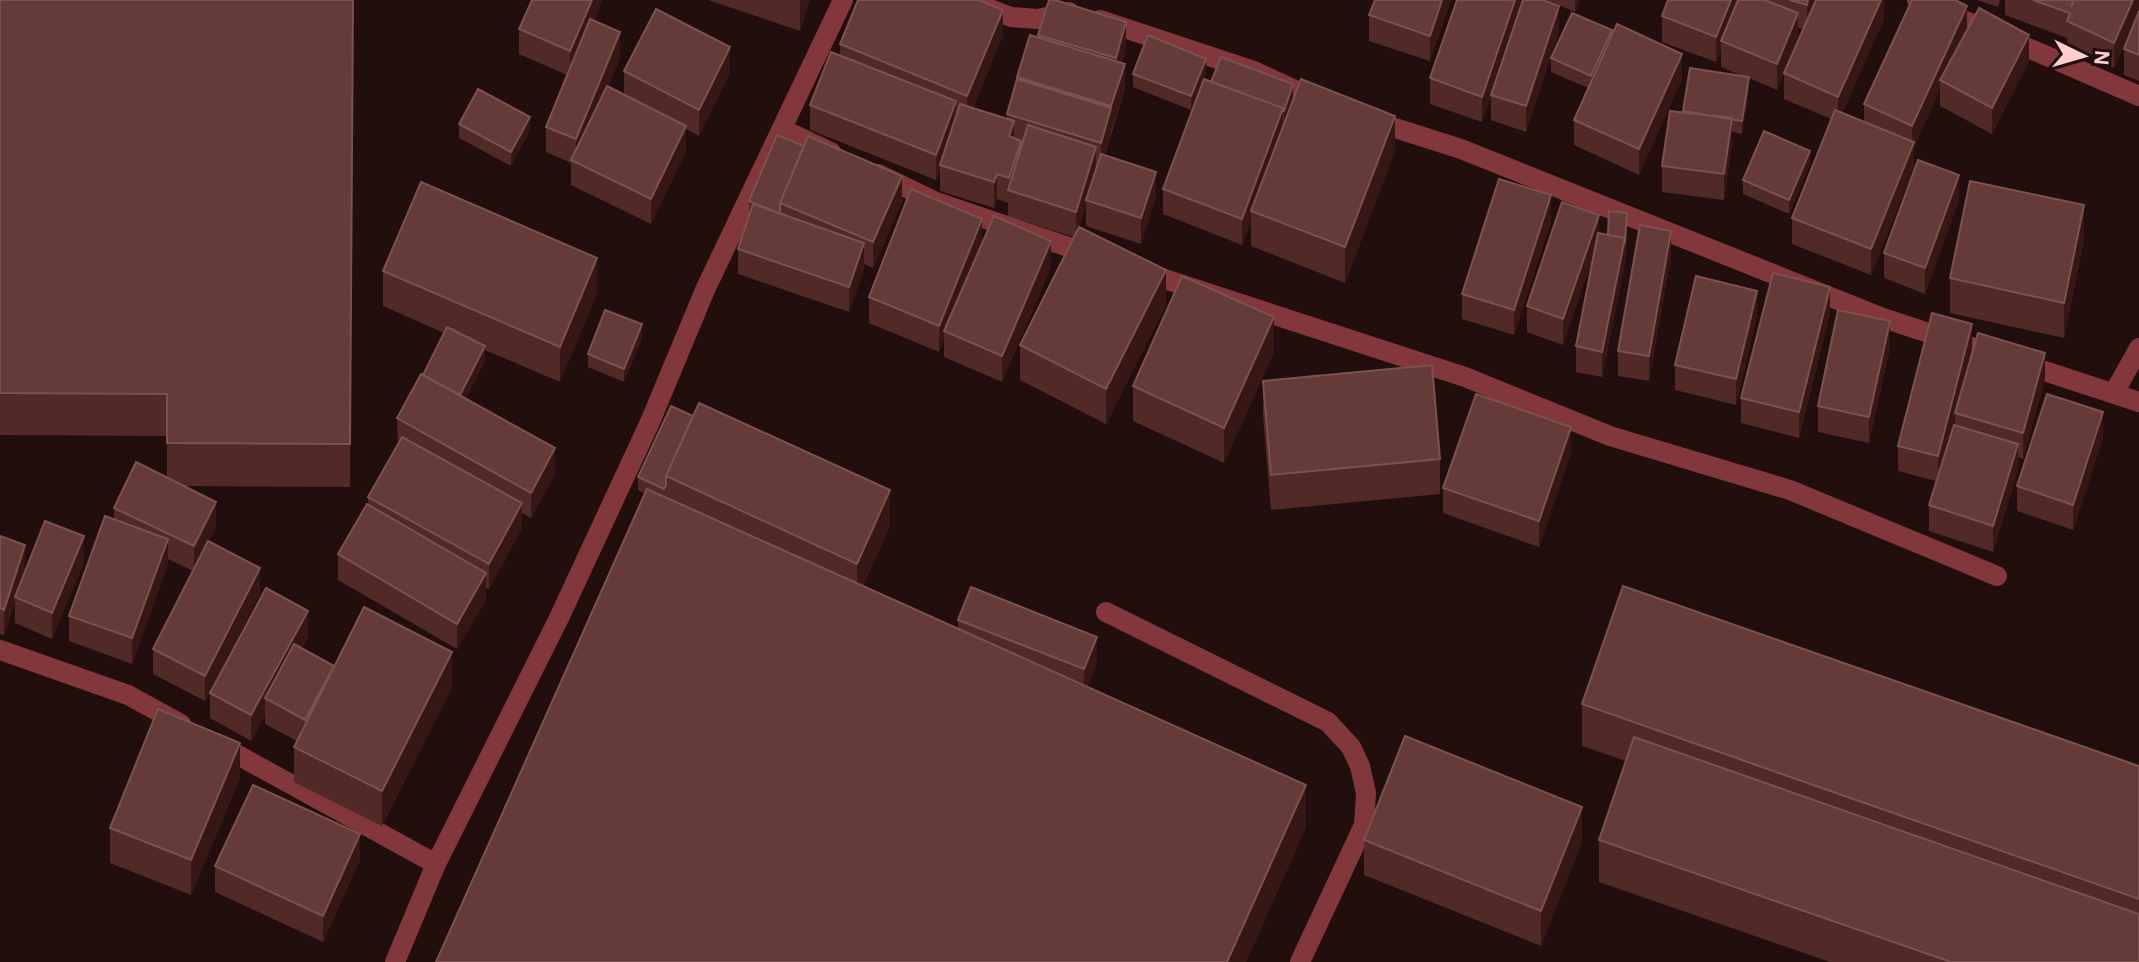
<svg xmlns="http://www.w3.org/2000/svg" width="2139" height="962" font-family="'Alegreya Sans',sans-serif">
	<rect width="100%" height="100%" fill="#220e0d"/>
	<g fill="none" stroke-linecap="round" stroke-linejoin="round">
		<!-- minor -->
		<path stroke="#82373c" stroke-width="20" d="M 966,0 L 1011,17 L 1038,19 L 1069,12
			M 1917,0 L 2139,96
			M 1100,20 L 1254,71 L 1321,102
			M 1370,120 L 1461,149 L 1883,318 L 2139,402
			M 784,130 L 831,152
			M 878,174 L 936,202 L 1095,256
			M 1140,271 L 1465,377 L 1610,436 L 1790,490 L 1997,576
			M 2115,391 L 2139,348
			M 1106,612 L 1328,722 L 1351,747 L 1360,766 L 1366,793 L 1364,825 L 1300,962
			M 0,650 L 128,695 L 181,724
			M 216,743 L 436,864
			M 395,962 L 436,864 L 559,618 L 650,422 L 705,290 L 843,0"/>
	</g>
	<!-- wall -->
	<path fill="#512926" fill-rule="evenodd" d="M 0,0 L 353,0 L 350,487 L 184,486 L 216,527 L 209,541 L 260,594 L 205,701 L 153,674 L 153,649 L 193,571 L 168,559 L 168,564 L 132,664 L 69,641 L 69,616 L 114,519 L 114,508 L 167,477 L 167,436 L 0,435 Z
		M 602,0 L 594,21 L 620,57 L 608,87 L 624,95 L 624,71 L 730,73 L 699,136 L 686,129 L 686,151 L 651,224 L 571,185 L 571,163 L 546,152 L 546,127 L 567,75 L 519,54 L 519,29 Z
		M 708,0 L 810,0 L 800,31 Z
		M 1375,0 L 1451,0 L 1430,61 L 1369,41 L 1369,15 Z
		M 1547,0 L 1580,0 L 1575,12 Z
		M 1668,0 L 1815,0 L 1813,8 L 1884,0 L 1884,19 L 1842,113 L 1864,122 L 1864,104 L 1967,31 L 2029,61 L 1992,134 L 1940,106 L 1940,89 L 1914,147 L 1914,167 L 1871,275 L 1792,244 L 1792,218 L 1831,119 L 1784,99 L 1784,73 L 1803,29 L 1798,28 L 1798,39 L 1777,90 L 1749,78 L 1749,91 L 1742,134 L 1732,132 L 1732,144 L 1724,200 L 1662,192 L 1662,166 L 1683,112 L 1745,77 L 1721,67 L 1721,50 L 1716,62 L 1662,42 L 1662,16 Z
		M 1977,0 L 2000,0 L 1998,7 Z
		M 2005,0 L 2139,0 L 2139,81 L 2124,75 L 2124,49 L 2139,12 L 2114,68 L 2067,46 L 2067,38 L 2005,15 Z
		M 1559,31 L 1526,132 L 1491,120 L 1491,96 L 1482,122 L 1430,104 L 1430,78 Z
		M 1003,35 L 973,108 L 1007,119 L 1007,114 L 1017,77 L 1038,37 L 1038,35 L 1126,47 L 1122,63 L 1125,89 L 1105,155 L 1156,197 L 1141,244 L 1086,226 L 1086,206 L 1079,227 L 1166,305 L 1106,424 L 1020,380 L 1020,345 L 1074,237 L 1008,216 L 1008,203 L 997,199 L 994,208 L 940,191 L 940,170 L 936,180 L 810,130 L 810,105 L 840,56 L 840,44 Z
		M 1612,36 L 1682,79 L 1639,175 L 1574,145 L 1574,120 L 1588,88 L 1551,72 L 1551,58 Z
		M 1206,72 L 1191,110 L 1133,87 L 1133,74 Z
		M 1211,82 L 1293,97 L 1283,127 L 1395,151 L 1345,283 L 1251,246 L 1251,220 L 1242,245 L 1163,214 L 1163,189 Z
		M 459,124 L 530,130 L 511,166 L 459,138 Z
		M 1810,164 L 1789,214 L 1743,194 L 1743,180 Z
		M 1959,200 L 1925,294 L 1884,278 L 1884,253 Z
		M 749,201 L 902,202 L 873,268 L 864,264 L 864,269 L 849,312 L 738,274 L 738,249 L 749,215 Z
		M 1551,221 L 1514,335 L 1462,319 L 1462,294 Z
		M 1627,226 L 1625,264 L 1602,377 L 1576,372 L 1576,346 L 1593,256 L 1563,345 L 1527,332 L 1527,306 L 1608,235 Z
		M 2084,240 L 2064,338 L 1950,313 L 1950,278 Z
		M 982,244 L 1051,267 L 1002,382 L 944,357 L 944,338 L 939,352 L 869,323 L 869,297 Z
		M 1671,256 L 1649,381 L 1618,376 L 1618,351 Z
		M 383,271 L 597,293 L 560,382 L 485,350 L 485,360 L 466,398 L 555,474 L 531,518 L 522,513 L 522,528 L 489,589 L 486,588 L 486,599 L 457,649 L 338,580 L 338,554 L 368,505 L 368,497 L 398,444 L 397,418 L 423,375 L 444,333 L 383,306 Z
		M 1830,313 L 1799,438 L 1741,423 L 1741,398 Z
		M 1757,316 L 1736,405 L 1675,390 L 1675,365 Z
		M 642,338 L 624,382 L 588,367 L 588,354 Z
		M 1890,347 L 1869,443 L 1818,432 L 1818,406 Z
		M 1972,349 L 1960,395 L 2045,379 L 2023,459 L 2018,457 L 2018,470 L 1993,552 L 1929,531 L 1929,505 L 1936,481 L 1898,471 L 1898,446 ZM 1955,415 L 1955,425 L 1946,451 Z
		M 1274,352 L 1224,463 L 1133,421 L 1133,386 Z
		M 1263,381 L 1440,459 L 1440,494 L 1271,510 L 1263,416 Z
		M 671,406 L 890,526 L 863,586 L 958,629 L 958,620 L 1097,662 L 1087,687 L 1306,827 L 1246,962 L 436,962 L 644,493 L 638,490 L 638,477 Z
		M 2103,438 L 2073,530 L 2017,511 L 2017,486 Z
		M 1571,452 L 1539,547 L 1443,513 L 1443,488 Z
		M 0,536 L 25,570 L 84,562 L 52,639 L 15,623 L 15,602 L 4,635 L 0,634 Z
		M 308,636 L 302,648 L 334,666 L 452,687 L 382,826 L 294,782 L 294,747 L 297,741 L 265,724 L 265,715 L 251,741 L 210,718 L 210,693 Z
		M 1582,704 L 2139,766 L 2139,962 L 1830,962 L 1599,882 L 1599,840 L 1626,761 L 1582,746 Z
		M 240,778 L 191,895 L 110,863 L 110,828 Z
		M 1364,840 L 1582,842 L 1541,946 L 1364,875 Z
		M 360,860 L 323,942 L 215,892 L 215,866 Z"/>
	<!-- shaded-wall -->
	<path fill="#361714" d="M 592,0 L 602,0 L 602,1 L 570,76 L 570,51 Z
		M 800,0 L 810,0 L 800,31 Z
		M 1442,0 L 1451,0 L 1430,61 L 1430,36 Z
		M 1515,0 L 1523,0 L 1523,5 L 1482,122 L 1482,97 Z
		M 1575,0 L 1580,0 L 1575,12 Z
		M 1731,0 L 1740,0 L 1721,41 L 1721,50 L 1716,62 L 1716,37 Z
		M 1808,0 L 1815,0 L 1807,30 L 1807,5 Z
		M 1881,0 L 1884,0 L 1884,19 L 1838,123 L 1838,97 Z
		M 2133,0 L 2139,0 L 2139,11 L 2114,68 L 2114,43 Z
		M 1559,6 L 1559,31 L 1526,132 L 1526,106 Z
		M 1967,6 L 1967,31 L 1940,80 L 1940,89 L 1914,147 L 1914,167 L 1871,275 L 1871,249 L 1912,147 L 1912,126 Z
		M 1003,10 L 1003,35 L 967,122 L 967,96 Z
		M 1798,13 L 1798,39 L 1777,90 L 1777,64 Z
		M 1126,22 L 1126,47 L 1116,83 L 1116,58 Z
		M 1612,30 L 1612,44 L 1591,89 L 1591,76 Z
		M 620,32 L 620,57 L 577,162 L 576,162 L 576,139 Z
		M 2029,35 L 2029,61 L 1992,134 L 1992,108 Z
		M 730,47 L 730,73 L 699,136 L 699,110 Z
		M 1682,54 L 1682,79 L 1639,175 L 1639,149 Z
		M 1206,59 L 1206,72 L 1191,110 L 1191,96 Z
		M 1125,64 L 1125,89 L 1111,131 L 1111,106 Z
		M 1749,77 L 1749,91 L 1742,134 L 1742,121 Z
		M 1293,84 L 1293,97 L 1284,125 L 1284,111 Z
		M 956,101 L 956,127 L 940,165 L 940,170 L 936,180 L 936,155 Z
		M 1111,108 L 1111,134 L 1101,168 L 1101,143 Z
		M 1283,108 L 1283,134 L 1251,211 L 1251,220 L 1242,245 L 1242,219 Z
		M 1395,116 L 1395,151 L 1345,283 L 1345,247 Z
		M 530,117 L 530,130 L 511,166 L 511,152 Z
		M 1732,118 L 1732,144 L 1724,200 L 1724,174 Z
		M 1014,121 L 1014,147 L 1009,136 Z
		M 686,126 L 686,151 L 651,224 L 651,199 Z
		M 1021,141 L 1021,166 L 1009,191 L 1009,178 Z
		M 1096,147 L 1096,173 L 1086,200 L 1086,206 L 1076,237 L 1076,212 Z
		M 1810,151 L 1810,164 L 1789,214 L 1789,200 Z
		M 1156,172 L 1156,197 L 1141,244 L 1141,218 Z
		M 997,174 L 997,199 L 994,208 L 994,182 Z
		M 1959,175 L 1959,200 L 1925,294 L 1925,268 Z
		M 902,176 L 902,202 L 873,268 L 873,242 Z
		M 1551,195 L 1551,221 L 1514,335 L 1514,310 Z
		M 2084,205 L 2084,240 L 2064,338 L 2064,303 Z
		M 1599,215 L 1599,240 L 1563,345 L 1563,319 Z
		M 982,219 L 982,244 L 944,331 L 944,338 L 939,352 L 939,326 Z
		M 1671,231 L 1671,256 L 1649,381 L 1649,356 Z
		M 1625,238 L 1625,264 L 1602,377 L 1602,352 Z
		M 1051,241 L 1051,267 L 1002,382 L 1002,356 Z
		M 864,243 L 864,269 L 849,312 L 849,287 Z
		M 597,258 L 597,293 L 560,382 L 560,347 Z
		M 1166,270 L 1166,305 L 1106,424 L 1106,389 Z
		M 1830,287 L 1830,313 L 1799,438 L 1799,412 Z
		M 1757,291 L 1757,316 L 1736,405 L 1736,379 Z
		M 1274,317 L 1274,352 L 1224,463 L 1224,428 Z
		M 1890,321 L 1890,347 L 1869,443 L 1869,417 Z
		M 642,324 L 642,338 L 624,382 L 624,369 Z
		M 1972,324 L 1972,349 L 1938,481 L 1938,456 Z
		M 485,346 L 485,360 L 460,409 L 460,396 Z
		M 2045,353 L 2045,379 L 2023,459 L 2023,433 Z
		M 2103,412 L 2103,438 L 2073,530 L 2073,505 Z
		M 1571,427 L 1571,452 L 1539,547 L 1539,521 Z
		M 2018,444 L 2018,470 L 1993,552 L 1993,526 Z
		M 555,448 L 555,474 L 531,518 L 531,493 Z
		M 890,490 L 890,526 L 857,599 L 857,564 Z
		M 216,502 L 216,527 L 194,572 L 194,546 Z
		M 522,503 L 522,528 L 489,589 L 489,564 Z
		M 84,536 L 84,562 L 52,639 L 52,613 Z
		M 168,539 L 168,564 L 132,664 L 132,638 Z
		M 25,545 L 25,570 L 15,597 L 15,602 L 4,635 L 4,610 Z
		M 260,568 L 260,594 L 205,701 L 205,676 Z
		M 486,573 L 486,599 L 457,649 L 457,624 Z
		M 308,611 L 308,636 L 272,702 L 265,698 L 265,715 L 251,741 L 251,715 Z
		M 1097,637 L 1097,662 L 1084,694 L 1084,669 Z
		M 452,652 L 452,687 L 382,826 L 382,791 Z
		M 240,743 L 240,778 L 191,895 L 191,860 Z
		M 1306,785 L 1306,827 L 1246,962 L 1227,962 Z
		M 1582,807 L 1582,842 L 1541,946 L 1541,911 Z
		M 360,834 L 360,860 L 323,942 L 323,916 Z"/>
	<!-- building -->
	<path fill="#643b38" stroke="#7c524f" stroke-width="2" d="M 0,0 L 353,0 L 350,444 L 167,443 L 167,394 L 0,393 Z
		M 532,0 L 592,0 L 570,51 L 519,29 Z
		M 858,0 L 979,0 L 1003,10 L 967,96 L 840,44 Z
		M 1049,0 L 1055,0 L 1126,22 L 1116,58 L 1038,35 Z
		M 1375,0 L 1442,0 L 1430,36 L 1369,15 Z
		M 1457,0 L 1515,0 L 1482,97 L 1430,78 Z
		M 1523,0 L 1543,0 L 1559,6 L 1526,106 L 1491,95 Z
		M 1668,0 L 1731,0 L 1716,37 L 1662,16 Z
		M 1738,0 L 1765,0 L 1798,13 L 1777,64 L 1721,41 Z
		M 1790,0 L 1808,0 L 1807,5 Z
		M 1816,0 L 1881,0 L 1838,97 L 1784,73 Z
		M 1912,0 L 1955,0 L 1967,6 L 1912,126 L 1864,104 Z
		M 2033,0 L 2074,0 L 2071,7 L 2074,0 L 2133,0 L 2114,43 L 2067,21 L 2070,13 Z
		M 1979,8 L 2029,35 L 1992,108 L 1940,80 Z
		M 656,9 L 730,47 L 699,110 L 624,71 Z
		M 2139,11 L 2139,55 L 2124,49 Z
		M 1572,13 L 1612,30 L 1591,76 L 1551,58 Z
		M 590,19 L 620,32 L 576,139 L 546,127 Z
		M 1617,24 L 1682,54 L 1639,149 L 1574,120 Z
		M 1030,35 L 1125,64 L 1111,106 L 1017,77 Z
		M 1148,35 L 1206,59 L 1191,96 L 1133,74 Z
		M 831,52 L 956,101 L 936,155 L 810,105 Z
		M 1221,57 L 1293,84 L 1284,111 L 1282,111 L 1283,108 L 1211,82 Z
		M 1690,68 L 1749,77 L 1742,121 L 1683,111 Z
		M 1017,79 L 1111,108 L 1101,143 L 1007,114 Z
		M 1204,79 L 1283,108 L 1242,219 L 1163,189 Z
		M 1301,79 L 1395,116 L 1345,247 L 1251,211 Z
		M 607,86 L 686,126 L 651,199 L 571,160 Z
		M 478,89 L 530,117 L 511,152 L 459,124 Z
		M 960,104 L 1014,121 L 1009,136 L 1021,141 L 1009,178 L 997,174 L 994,182 L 940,165 Z
		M 1835,110 L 1914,142 L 1871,249 L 1792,218 Z
		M 1670,111 L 1732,118 L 1724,174 L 1662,166 Z
		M 1028,125 L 1096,147 L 1076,212 L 1008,190 Z
		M 1764,131 L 1810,151 L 1789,200 L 1743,180 Z
		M 777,135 L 804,146 L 780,203 L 780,214 L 749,201 Z
		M 808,136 L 902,176 L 873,242 L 780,203 Z
		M 1101,154 L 1156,172 L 1141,218 L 1086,200 Z
		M 1918,160 L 1959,175 L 1925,268 L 1884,253 Z
		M 1499,179 L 1551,195 L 1514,310 L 1462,294 Z
		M 1970,181 L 2084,205 L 2064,303 L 1950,278 Z
		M 421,182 L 597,258 L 560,347 L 383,271 Z
		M 911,189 L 982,219 L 939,326 L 869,297 Z
		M 1562,202 L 1599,215 L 1563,319 L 1527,306 Z
		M 753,204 L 864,243 L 849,287 L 738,249 Z
		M 1609,211 L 1627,213 L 1625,241 L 1624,240 L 1625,238 L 1608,235 Z
		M 994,216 L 1051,241 L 1002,356 L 944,331 Z
		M 1640,225 L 1671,231 L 1649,356 L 1618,351 Z
		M 1079,227 L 1166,270 L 1106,389 L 1020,345 Z
		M 1598,233 L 1625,238 L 1602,352 L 1576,346 Z
		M 1773,273 L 1830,287 L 1799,412 L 1741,398 Z
		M 1182,276 L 1274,317 L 1224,428 L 1133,386 Z
		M 1696,276 L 1757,291 L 1736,379 L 1675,365 Z
		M 605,310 L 642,324 L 624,369 L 588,354 Z
		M 1838,310 L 1890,321 L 1869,417 L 1818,406 Z
		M 1932,313 L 1972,324 L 1938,456 L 1898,446 Z
		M 447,327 L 485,346 L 460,395 L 423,375 Z
		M 1978,333 L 2045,353 L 2023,433 L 1955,413 Z
		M 1432,365 L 1440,459 L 1271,475 L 1263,381 Z
		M 421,374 L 555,448 L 531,493 L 397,418 Z
		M 1476,394 L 1571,427 L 1539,521 L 1443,488 Z
		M 2047,394 L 2103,412 L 2073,505 L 2017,486 Z
		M 699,403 L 890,490 L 857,564 L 666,476 Z
		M 671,406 L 693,416 L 666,476 L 666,485 L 664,489 L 638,477 Z
		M 1954,425 L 2018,444 L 1993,526 L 1929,505 Z
		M 402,437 L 522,503 L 489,564 L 368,497 Z
		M 136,462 L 216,502 L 194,546 L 114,508 Z
		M 647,489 L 1306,785 L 1227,962 L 436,962 Z
		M 367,504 L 486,573 L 457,624 L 338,554 Z
		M 105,516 L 168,539 L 132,638 L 69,616 Z
		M 45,521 L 84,536 L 52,613 L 15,597 Z
		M 0,536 L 25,545 L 4,610 L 0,608 Z
		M 208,541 L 260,568 L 205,676 L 153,649 Z
		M 1623,586 L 2139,766 L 2139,899 L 1582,704 Z
		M 971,587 L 1097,637 L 1084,669 L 958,620 Z
		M 266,588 L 308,611 L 251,715 L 210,693 Z
		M 364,607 L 452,652 L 382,791 L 294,747 Z
		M 294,644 L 334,666 L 305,720 L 265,698 Z
		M 158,709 L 240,743 L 191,860 L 110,828 Z
		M 1405,736 L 1582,807 L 1541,911 L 1364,840 Z
		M 1634,737 L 2139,914 L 2139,962 L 1951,962 L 1599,840 Z
		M 253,785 L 360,834 L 323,916 L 215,866 Z"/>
	<!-- north arrow -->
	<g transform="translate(2083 56) rotate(95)" stroke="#220e0d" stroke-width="6" paint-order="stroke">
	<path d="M0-6L14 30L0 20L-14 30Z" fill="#ffcfce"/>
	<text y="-12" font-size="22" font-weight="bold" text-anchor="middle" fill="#ffcfce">N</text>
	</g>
</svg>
